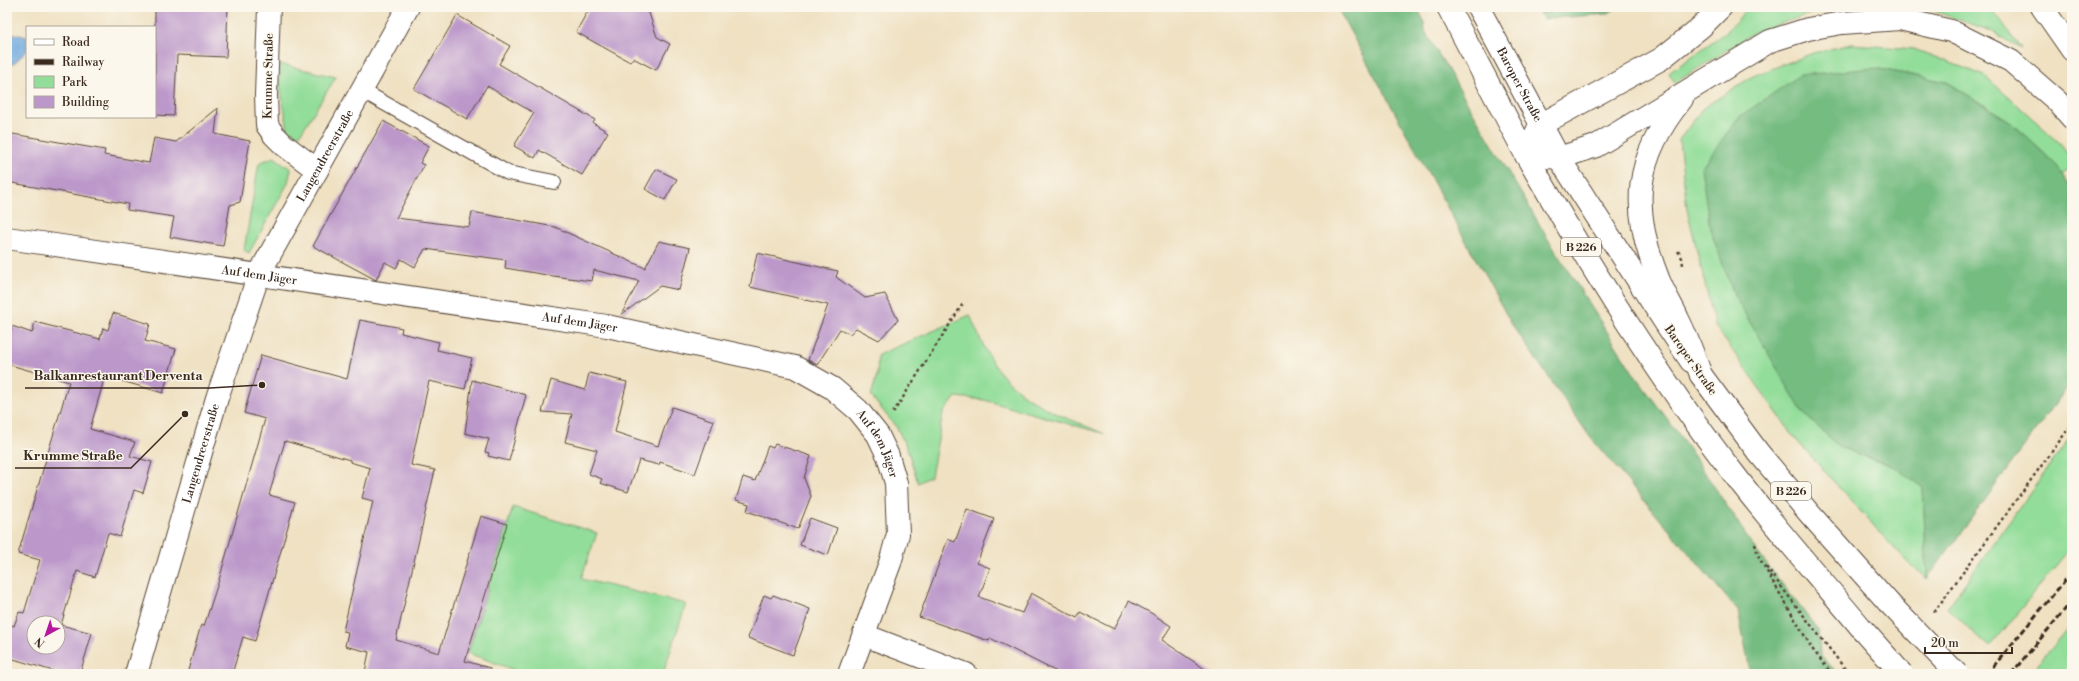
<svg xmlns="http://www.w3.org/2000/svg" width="2079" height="681" font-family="'Libre Bodoni',serif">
	<rect width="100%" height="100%" fill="#fbf7ec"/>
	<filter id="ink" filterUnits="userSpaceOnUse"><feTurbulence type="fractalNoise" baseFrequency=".025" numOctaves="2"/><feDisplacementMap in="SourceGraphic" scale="8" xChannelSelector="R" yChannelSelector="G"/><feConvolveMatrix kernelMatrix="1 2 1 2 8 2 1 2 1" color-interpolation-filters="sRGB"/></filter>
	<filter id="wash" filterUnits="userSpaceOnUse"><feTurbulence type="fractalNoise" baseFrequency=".012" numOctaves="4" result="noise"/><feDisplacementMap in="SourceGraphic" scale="16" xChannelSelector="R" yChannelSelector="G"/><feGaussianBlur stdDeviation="0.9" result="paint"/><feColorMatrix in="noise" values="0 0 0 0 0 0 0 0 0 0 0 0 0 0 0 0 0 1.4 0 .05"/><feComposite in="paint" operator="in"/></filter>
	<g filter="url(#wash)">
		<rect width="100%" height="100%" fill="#efe1c2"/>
		<!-- green -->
		<path fill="#92dd99" stroke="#66845c" d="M 1749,7 L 1847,7 L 1822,10 L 1755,32 L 1675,83 L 1669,73 L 1727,31 Z
			M 1903,7 L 1991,7 L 2021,48 L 1991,31 L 1928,9 Z
			M 1851,44 L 1914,49 L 1985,76 L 2061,144 L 2072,160 L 2072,167 L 2062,175 L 2055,164 L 2011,122 L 1947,82 L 1875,68 L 1739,117 L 1702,168 L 1839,447 L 1895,467 L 1923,488 L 1927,579 L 1904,559 L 1797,441 L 1715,326 L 1687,209 L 1679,140 L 1703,108 L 1753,76 L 1813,53 Z
			M 280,64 L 336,77 L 299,136 L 288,129 L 280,87 Z
			M 274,157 L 291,169 L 288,183 L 249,253 L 244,250 L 259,163 Z
			M 970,315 C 979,336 988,360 1004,377 C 1030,406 1070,419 1105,434 L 984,400 L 956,397 L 943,413 L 931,476 L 918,483 L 907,448 L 897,428 L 871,396 L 877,375 L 878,355 Z
			M 2072,435 L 2072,546 L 1990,647 L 1947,608 Z
			M 513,507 L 597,533 L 581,579 L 686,604 L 663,674 L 525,674 L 468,653 Z
			M 2072,623 L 2072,674 L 2029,674 Z"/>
		<!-- forest -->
		<path fill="#75bc81" stroke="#587350" d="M 1340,7 L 1417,7 L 1424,21 L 1425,31 L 1551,244 L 1636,377 L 1686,444 L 1758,553 L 1818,630 L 1820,654 L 1838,674 L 1748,674 L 1749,666 L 1738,611 L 1590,437 L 1511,323 L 1340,13 Z
			M 1534,7 L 1618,7 L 1607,14 L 1544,19 Z
			M 1875,68 L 1947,82 L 2011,122 L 2055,164 L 2072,189 L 2072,381 L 1927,579 L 1923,488 L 1895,467 L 1839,447 L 1803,413 L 1734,295 L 1710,229 L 1701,168 L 1739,117 L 1800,75 Z"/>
		<!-- water -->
		<path fill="#6ca8dd" stroke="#54697e" d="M 11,33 L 27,37 L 27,51 L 13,64 L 7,66 L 7,34 Z"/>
		<g id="blocks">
			<!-- building -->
			<path fill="#bc98ca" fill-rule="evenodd" d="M 155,7 L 228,7 L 226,57 L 177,55 L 174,116 L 155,115 Z
				M 590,7 L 647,7 L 657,37 L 670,44 L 656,70 L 633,58 L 630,62 L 576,32 Z
				M 457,15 L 510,46 L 499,64 L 595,120 L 593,123 L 608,132 L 582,175 L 539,150 L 535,158 L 514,146 L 534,113 L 487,86 L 467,119 L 414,89 Z
				M 218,108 L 215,134 L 250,141 L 240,202 L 230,205 L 223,246 L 170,237 L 174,217 L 127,210 L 128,204 L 7,182 L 7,133 L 105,150 L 104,155 L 149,163 L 154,138 L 176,142 Z
				M 383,121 L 429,146 L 420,163 L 424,165 L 396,218 L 469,227 L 472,212 L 555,227 L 645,268 L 659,241 L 690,248 L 679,290 L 660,286 L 621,315 L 639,281 L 594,270 L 592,281 L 553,276 L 505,268 L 506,260 L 425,249 L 415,267 L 401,259 L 396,268 L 385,262 L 376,280 L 313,246 Z
				M 656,169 L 677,179 L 665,200 L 645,189 Z
				M 757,253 L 838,271 L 836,277 L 865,298 L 885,294 L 898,320 L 879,340 L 856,328 L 850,334 L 840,329 L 817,365 L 808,360 L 828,305 L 750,287 Z
				M 113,313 L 150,324 L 145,341 L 176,349 L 163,393 L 105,376 L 90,429 L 135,442 L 130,456 L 152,462 L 143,493 L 134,490 L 120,537 L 108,533 L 95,577 L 77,571 L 61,625 L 92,633 L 80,674 L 63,674 L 7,657 L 7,624 L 14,626 L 19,612 L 24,613 L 40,560 L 18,554 L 69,382 L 7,364 L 7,344 L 12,326 L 32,333 L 35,322 L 100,339 L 103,328 L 108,330 ZM 34,623 L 58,623 L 58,647 L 34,647 Z
				M 360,320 L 402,328 L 401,333 L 439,342 L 437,350 L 472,358 L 465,389 L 429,381 L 411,465 L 435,470 L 396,640 L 439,653 L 481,516 L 507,524 L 465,661 L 490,668 L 489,674 L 387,674 L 365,672 L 369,652 L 345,646 L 348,632 L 343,631 L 373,501 L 362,498 L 370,468 L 350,462 L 350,460 L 285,441 L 269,495 L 295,502 L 255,641 L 243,637 L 232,674 L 187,674 L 201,625 L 204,626 L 219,580 L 265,419 L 244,413 L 261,355 L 347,379 Z
				M 589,373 L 627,382 L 615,432 L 658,446 L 672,407 L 714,421 L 695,474 L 660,462 L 659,465 L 639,460 L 628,492 L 600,483 L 602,479 L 589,474 L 597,450 L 565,442 L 572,414 L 542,412 L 551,380 L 585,390 Z
				M 472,380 L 526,395 L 509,461 L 488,456 L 489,453 L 485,452 L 489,439 L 465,433 Z
				M 775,444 L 811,456 L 804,478 L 811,496 L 798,529 L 747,511 L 749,504 L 736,500 L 743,477 L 755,481 L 768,446 L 773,448 Z
				M 967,509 L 994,519 L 977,563 L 990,568 L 979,597 L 1022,613 L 1031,593 L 1077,618 L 1080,612 L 1114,629 L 1129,601 L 1151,613 L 1171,626 L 1162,640 L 1212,674 L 1061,674 L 990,638 L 989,641 L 919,617 L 948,539 L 955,542 Z
				M 810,518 L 837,528 L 828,555 L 800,545 Z
				M 764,595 L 771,598 L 773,595 L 810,609 L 793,655 L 748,638 Z"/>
		</g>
	</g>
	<g filter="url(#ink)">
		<use href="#blocks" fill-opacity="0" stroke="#564537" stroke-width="1"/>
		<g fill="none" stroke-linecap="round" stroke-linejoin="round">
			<defs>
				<path id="service" d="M 361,90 L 508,173 L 554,182"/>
				<g id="minor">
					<path d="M 269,7 L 266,95 L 267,125 L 274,135 L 284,145 L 317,170"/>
					<path id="s1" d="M 7,238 L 607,326 L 795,367 L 832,388 L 858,410 L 878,435 L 888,456 L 896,483 L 898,534 L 890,563 L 849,674"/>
					<path d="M 864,635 L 966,674"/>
					<path id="s2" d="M 136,674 L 217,398 L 259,274 L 408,7"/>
				</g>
				<g id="secondary">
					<path d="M 1448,7 L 1526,155"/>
					<path id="s3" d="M 1478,7 L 1559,158 L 1668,327 L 1691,361"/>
				</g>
				<path id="primary" d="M 1526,155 C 1589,265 1656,374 1734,474 C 1775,528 1820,578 1863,630
					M 1701,375 L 1758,452 L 1809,513 L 1888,602"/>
				<path id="motorway" d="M 1721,7 L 1701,27 L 1661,59 L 1540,125 L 1526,155 L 1559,158 L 1596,146 L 1770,41 L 1808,29 L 1842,23 L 1900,19 L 1951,31 L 2011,61 L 2057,101 L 2072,118
					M 2042,7 L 2072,50
					M 1682,99 C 1634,158 1630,208 1658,278 C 1663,292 1672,305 1678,319 C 1687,337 1694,356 1701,375"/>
			</defs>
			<!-- service casing -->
			<use href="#service" stroke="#564537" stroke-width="16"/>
			<!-- minor casing -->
			<use href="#minor" stroke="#564537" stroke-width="24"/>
			<!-- secondary casing -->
			<use href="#secondary" stroke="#564537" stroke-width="24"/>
			<!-- primary casing -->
			<use href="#primary" stroke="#564537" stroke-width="24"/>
			<!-- motorway casing -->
			<use href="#motorway" stroke="#564537" stroke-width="24"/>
			<!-- path -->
			<path stroke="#564537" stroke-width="2.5" stroke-dasharray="3 3" stroke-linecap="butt" d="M 1678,251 L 1682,258 L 1683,265
				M 893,413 L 964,302
				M 1755,544 L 1759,558 L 1813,650 L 1832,674
				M 1766,567 L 1849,674
				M 1934,612 L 2072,424"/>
			<!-- service -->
			<use href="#service" stroke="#fff" stroke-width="14"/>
			<!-- minor -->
			<use href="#minor" stroke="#fff" stroke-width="22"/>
			<!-- secondary -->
			<use href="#secondary" stroke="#fff" stroke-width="22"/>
			<!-- primary -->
			<use href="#primary" stroke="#fff" stroke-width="22"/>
			<!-- motorway -->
			<use href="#motorway" stroke="#fff" stroke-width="22"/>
			<!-- rail -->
			<path stroke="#3b2a1e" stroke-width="3" stroke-dasharray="6 3" stroke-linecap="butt" d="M 1987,674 L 2072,572
				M 2011,674 L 2072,601"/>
			<defs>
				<path id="primary-bridge" d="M 1888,602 L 1957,674
					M 1863,630 L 1902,674"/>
			</defs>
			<!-- primary-bridge casing -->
			<use href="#primary-bridge" stroke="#564537" stroke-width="24" stroke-linecap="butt"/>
			<!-- primary-bridge -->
			<use href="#primary-bridge" stroke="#fff" stroke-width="22"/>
		</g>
	</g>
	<g text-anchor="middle" stroke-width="3" stroke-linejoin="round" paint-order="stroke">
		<!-- shield labels -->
		<g fill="#fbf7ec" stroke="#75685c" stroke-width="1">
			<rect x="1561" y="238" width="40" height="18" rx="3"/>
			<rect x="1771" y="482" width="40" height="18" rx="3"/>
		</g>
		<g font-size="11" font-weight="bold" fill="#3b2a1e">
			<text x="1581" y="251">B 226</text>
			<text x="1791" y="495">B 226</text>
		</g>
		<!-- street labels -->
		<g font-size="12" fill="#3b2a1e" stroke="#fbf7ec">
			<text transform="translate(268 76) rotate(-89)" y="4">Krumme Straße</text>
			<text dy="4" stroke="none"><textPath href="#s3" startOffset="88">Baroper Straße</textPath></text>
			<text dy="4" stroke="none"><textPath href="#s2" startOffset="554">Langendreerstraße</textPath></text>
			<text dy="4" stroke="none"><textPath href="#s1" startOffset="255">Auf dem Jäger</textPath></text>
			<text dy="4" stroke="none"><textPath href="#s1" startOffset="579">Auf dem Jäger</textPath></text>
			<text transform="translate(1691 360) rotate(55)" y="4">Baroper Straße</text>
			<text dy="4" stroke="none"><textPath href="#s1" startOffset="915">Auf dem Jäger</textPath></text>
			<text dy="4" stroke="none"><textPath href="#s2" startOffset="230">Langendreerstraße</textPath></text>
		</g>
	</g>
	<!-- callouts -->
	<path fill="none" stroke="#3b2a1e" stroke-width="1.5" d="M262 385L210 388H25M185 414L131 468H15"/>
	<g fill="#3b2a1e" stroke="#fbf7ec" stroke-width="1.5">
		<circle cx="262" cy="385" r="4"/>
		<circle cx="185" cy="414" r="4"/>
	</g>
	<g font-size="13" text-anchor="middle" font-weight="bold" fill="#3b2a1e" stroke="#fbf7ec" stroke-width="3" stroke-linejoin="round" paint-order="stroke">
		<text x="118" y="380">Balkanrestaurant Derventa</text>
		<text x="73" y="460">Krumme Straße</text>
	</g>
	<!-- margin -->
	<rect width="2079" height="681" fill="none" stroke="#fbf7ec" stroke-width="24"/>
	<!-- legend -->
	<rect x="26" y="26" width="130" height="92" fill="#fbf7ec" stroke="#aea59a"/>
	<rect x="34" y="39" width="20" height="6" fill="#ffffff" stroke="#aea59a"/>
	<text x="62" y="46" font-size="12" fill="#3b2a1e">Road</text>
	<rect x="34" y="59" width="20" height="6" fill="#3b2a1e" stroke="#aea59a"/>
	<text x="62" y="66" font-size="12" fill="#3b2a1e">Railway</text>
	<rect x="34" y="76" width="20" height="12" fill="#92dd99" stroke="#aea59a"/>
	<text x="62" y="86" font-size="12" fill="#3b2a1e">Park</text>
	<rect x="34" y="96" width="20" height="12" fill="#bc98ca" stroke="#aea59a"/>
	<text x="62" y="106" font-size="12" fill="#3b2a1e">Building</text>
	<!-- north arrow -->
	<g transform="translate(46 635) rotate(220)"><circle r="19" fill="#fbf7ec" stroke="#aea59a"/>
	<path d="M0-3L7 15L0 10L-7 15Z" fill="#b5179e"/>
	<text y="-6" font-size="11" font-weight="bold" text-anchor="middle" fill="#3b2a1e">N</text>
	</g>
	<!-- scale -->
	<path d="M1925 647v6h87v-6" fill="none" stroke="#3b2a1e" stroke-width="2"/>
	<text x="1931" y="647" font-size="12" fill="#3b2a1e" stroke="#fbf7ec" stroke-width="3" paint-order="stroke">20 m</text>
</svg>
